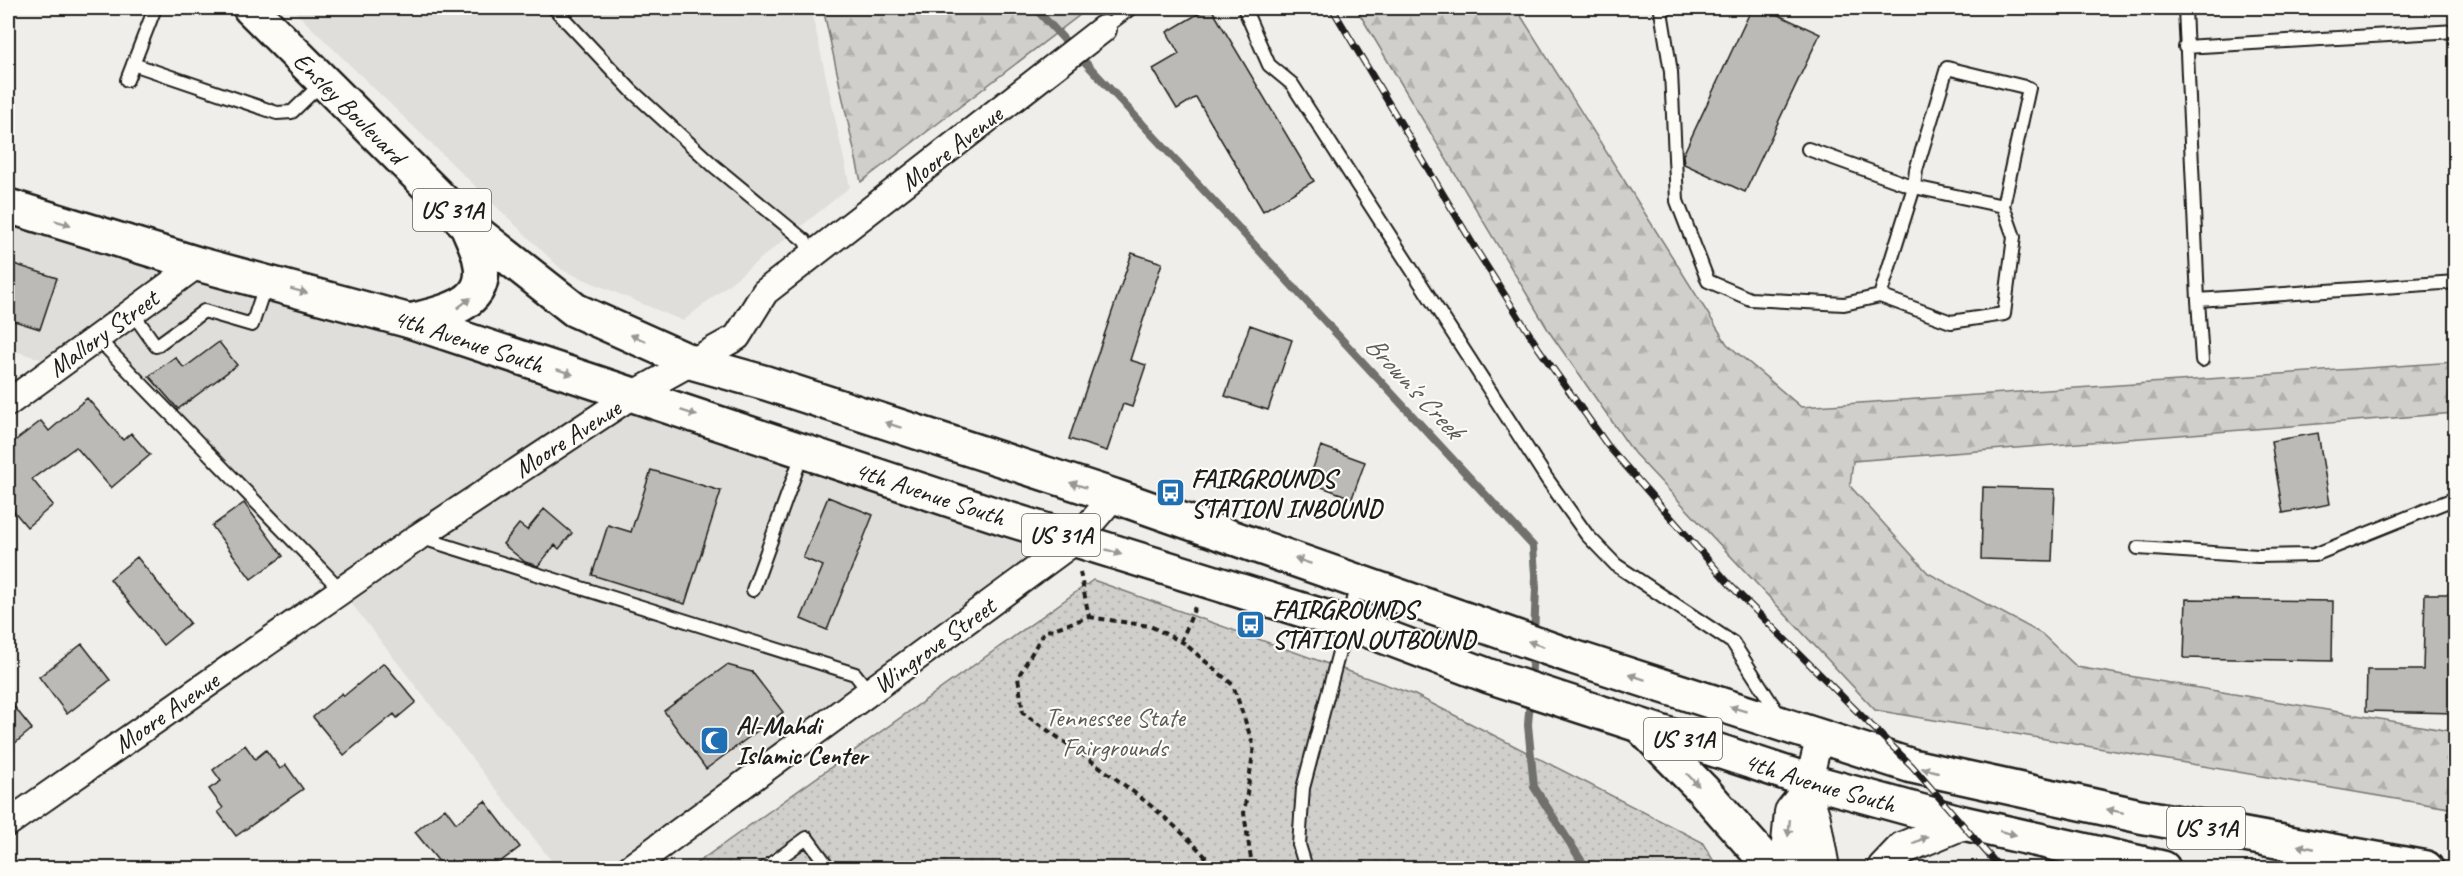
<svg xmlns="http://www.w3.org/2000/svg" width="2463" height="876" font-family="Caveat,sans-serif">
	<defs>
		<pattern id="forest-firs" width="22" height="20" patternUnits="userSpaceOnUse" patternTransform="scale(1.5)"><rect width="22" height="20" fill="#d0cfcc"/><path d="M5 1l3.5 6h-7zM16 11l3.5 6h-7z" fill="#b2b1af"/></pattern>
		<pattern id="park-dots" width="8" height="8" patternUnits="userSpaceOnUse" patternTransform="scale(1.5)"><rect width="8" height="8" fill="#d0cfcc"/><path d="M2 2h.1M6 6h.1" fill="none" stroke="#b2b1af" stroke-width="1.8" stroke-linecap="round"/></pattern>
	</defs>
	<rect width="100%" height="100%" fill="#f0eeea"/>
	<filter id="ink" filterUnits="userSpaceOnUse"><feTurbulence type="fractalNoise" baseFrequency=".0167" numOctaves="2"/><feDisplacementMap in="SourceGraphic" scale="12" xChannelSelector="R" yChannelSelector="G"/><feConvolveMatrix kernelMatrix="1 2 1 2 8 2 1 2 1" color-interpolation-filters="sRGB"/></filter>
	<g filter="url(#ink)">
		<!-- built -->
		<path fill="#e0deda" d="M 291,8 L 811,8 L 850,187 L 683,321 L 562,270 Z
			M 8,206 L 1076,540 L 630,868 L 557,868 L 341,590 L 97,338 L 60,365 L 8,349 Z"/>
		<!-- forest -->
		<path fill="url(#forest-firs)" stroke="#767674" stroke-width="1.5" d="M 823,8 L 1089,8 L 861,182 Z
			M 1356,8 L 1516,8 L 1727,344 L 1801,407 L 2455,362 L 2455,413 L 1853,461 L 1850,486 L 1928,573 L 2042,634 L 2077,667 L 2455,732 L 2455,809 L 1875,710 L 1634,453 L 1550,333 Z"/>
		<!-- park -->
		<path fill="url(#park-dots)" stroke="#767674" stroke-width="1.5" d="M 1093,580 L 1415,695 L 1702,842 L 1718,868 L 690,868 Z"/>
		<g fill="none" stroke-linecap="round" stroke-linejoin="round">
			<!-- stream -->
			<path stroke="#706f6d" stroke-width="8" d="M 1035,8 L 1533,546 L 1536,588 L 1534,636
				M 1531,681 L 1533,651
				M 1530,699 L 1528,725 L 1534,787 L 1586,868"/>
		</g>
		<!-- building -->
		<path fill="#bbbab6" stroke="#1c1c1c" stroke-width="1.5" d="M 1208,8 L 1211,8 L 1314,181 L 1263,211 L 1196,97 L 1177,109 L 1153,69 L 1179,54 L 1167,32 Z
			M 1752,8 L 1763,8 L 1820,34 L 1745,192 L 1684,164 L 1683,155 Z
			M 1132,253 L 1162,263 L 1130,360 L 1146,365 L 1132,407 L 1123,404 L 1107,451 L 1069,439 Z
			M 8,262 L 57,278 L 40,329 L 8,319 Z
			M 1250,325 L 1292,340 L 1268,410 L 1225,396 Z
			M 219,342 L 237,365 L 178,409 L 149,376 L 175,357 L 184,368 Z
			M 87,398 L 123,440 L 131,433 L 150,455 L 111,488 L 76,447 L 32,479 L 53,505 L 27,527 L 8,504 L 8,446 L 41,421 L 49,431 Z
			M 2318,433 L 2330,504 L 2283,513 L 2271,441 Z
			M 1321,446 L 1365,462 L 1352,498 L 1308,482 Z
			M 651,470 L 721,491 L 685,604 L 592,575 L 608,525 L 631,532 Z
			M 1983,487 L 2055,489 L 2052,561 L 1981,559 Z
			M 828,497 L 873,515 L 827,630 L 801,619 L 823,566 L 803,558 Z
			M 244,503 L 283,556 L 251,579 L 212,526 Z
			M 544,509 L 572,533 L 559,549 L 555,545 L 538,566 L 525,562 L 503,544 L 519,524 L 527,530 Z
			M 137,557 L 190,623 L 163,645 L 110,579 Z
			M 2425,594 L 2456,594 L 2456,713 L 2366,711 L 2367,670 L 2423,670 Z
			M 2186,599 L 2333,601 L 2332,661 L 2184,658 Z
			M 82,644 L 110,680 L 67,714 L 39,677 Z
			M 384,663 L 416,702 L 397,718 L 394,714 L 344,755 L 313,717 L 342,693 L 344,696 Z
			M 727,665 L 752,672 L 783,712 L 706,769 L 664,711 Z
			M 8,699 L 32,729 L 8,749 Z
			M 245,745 L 255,759 L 266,750 L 280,769 L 286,765 L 303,789 L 236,836 L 218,812 L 223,808 L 209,789 L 221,781 L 213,770 Z
			M 485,801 L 520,847 L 492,868 L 444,868 L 415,832 L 445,808 L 456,823 Z"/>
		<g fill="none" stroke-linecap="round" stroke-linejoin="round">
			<defs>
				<path id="service" d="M 554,8 L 632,91 L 714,166 L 805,241 L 811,257
					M 1244,8 L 1269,65 L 1292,84 L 1547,479 L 1587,535 L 1616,565 L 1733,643 L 1779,715
					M 1667,8 L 1661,11 L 1671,72 L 1677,201 L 1708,281 L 1750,299 L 1844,304 L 1880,296 L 1951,322 L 2004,314 L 2014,237 L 2003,206 L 1914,187 L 1880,296
					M 2185,8 L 2198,300 L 2456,282
					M 1103,29 L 1131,8
					M 2185,47 L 2456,31
					M 133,64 L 277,113 L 292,112 L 322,83
					M 127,80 L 155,8
					M 1808,149 L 1914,187 L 1916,170 L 1947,68 L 2029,88 L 2003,206
					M 2198,300 L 2202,360
					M 132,312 L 156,346 L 204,311 L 252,325 L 266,283
					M 97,338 L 341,590
					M 419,537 L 855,674 L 869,692
					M 2138,548 L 2258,556 L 2314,555 L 2456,498
					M 753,590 L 803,452
					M 765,868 L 807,838 L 829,868
					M 1306,868 L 1299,845 L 1303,788 L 1357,584"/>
				<path id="minor" d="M 8,403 L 198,264
					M 1806,793 L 1820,735
					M 8,823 L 418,537 L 634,394 L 737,337 L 765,292 L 1103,29
					M 630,868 L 1076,540 L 1114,496"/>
				<path id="tertiary" d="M 1806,793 L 1814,819 L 1823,868
					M 1793,868 L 1788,843 L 1791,812 L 1806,793
					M 1884,868 L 1903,848 L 1963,823"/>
				<g id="primary">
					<path id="s1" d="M 250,8 L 467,225 L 575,310 L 691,362 L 766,383 L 1114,496 L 1573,657 L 1912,766 L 2140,816 L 2426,868"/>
					<path id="s2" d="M 8,206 L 198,264 L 410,321 L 1005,518 L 1367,630 L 1489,676 L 1810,781 L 1963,823 L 2163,868"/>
					<path d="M 410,321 C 441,313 491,306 480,260 C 478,248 471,236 467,225"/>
					<path d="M 1643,729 L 1703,790 L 1772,868"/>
				</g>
			</defs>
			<!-- service casing -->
			<use href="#service" stroke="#1c1c1c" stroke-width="16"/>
			<!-- minor casing -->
			<use href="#minor" stroke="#1c1c1c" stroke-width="30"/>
			<!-- tertiary casing -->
			<use href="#tertiary" stroke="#1c1c1c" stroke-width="36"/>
			<!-- primary casing -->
			<use href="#primary" stroke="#1c1c1c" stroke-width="38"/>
			<!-- path -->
			<path stroke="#1c1c1c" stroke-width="4" stroke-dasharray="6 4.5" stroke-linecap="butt" d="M 1080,572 L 1089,617 L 1044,632 L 1018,677 L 1023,713 C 1085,757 1168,810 1215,868
				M 1089,617 L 1150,626 L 1184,643 L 1233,685 L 1254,747 L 1244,813 L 1251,859 L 1245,868
				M 1181,642 L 1195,607"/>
			<!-- service -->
			<use href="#service" stroke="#fdfcf7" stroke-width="12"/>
			<!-- minor -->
			<use href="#minor" stroke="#fdfcf7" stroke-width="26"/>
			<!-- tertiary -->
			<use href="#tertiary" stroke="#fdfcf7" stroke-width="32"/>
			<!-- primary -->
			<use href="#primary" stroke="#fdfcf7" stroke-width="33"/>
			<defs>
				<path id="rail" d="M 1332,8 L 1477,251 L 1539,349 L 1608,446 L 1731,586 L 1912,766 L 2000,868"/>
			</defs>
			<!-- rail casing -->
			<use href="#rail" stroke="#1c1c1c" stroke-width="7"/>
			<!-- rail -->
			<use href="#rail" stroke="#fdfcf7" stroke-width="4.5" stroke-dasharray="14" stroke-linecap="butt"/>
		</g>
		<!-- one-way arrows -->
		<defs><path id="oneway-solid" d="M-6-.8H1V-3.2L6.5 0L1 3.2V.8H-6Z" transform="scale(1.5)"/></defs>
		<g fill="#989794">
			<use href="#oneway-solid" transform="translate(63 223) rotate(17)"/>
			<use href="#oneway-solid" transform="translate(299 291) rotate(15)"/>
			<use href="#oneway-solid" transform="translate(464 303) rotate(-38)"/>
			<use href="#oneway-solid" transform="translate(638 338) rotate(-156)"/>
			<use href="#oneway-solid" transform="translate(565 372) rotate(18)"/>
			<use href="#oneway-solid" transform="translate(689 413) rotate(18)"/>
			<use href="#oneway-solid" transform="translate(893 425) rotate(-162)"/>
			<use href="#oneway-solid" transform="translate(1078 485) rotate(-163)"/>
			<use href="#oneway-solid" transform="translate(1114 552) rotate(17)"/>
			<use href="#oneway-solid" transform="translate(1303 561) rotate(-161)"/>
			<use href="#oneway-solid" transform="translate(1536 644) rotate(-161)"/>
			<use href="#oneway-solid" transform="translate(1637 677) rotate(-162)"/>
			<use href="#oneway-solid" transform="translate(1738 709) rotate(-163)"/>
			<use href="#oneway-solid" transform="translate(1930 770) rotate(-166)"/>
			<use href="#oneway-solid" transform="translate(1693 780) rotate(46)"/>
			<use href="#oneway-solid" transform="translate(2115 811) rotate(-168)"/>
			<use href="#oneway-solid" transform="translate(1789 828) rotate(96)"/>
			<use href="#oneway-solid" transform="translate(2008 833) rotate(13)"/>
			<use href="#oneway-solid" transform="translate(1920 840) rotate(-26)"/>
			<use href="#oneway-solid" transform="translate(2306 847) rotate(-169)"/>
		</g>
	</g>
	<!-- icons -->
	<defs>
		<symbol id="bus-square" viewBox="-11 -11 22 22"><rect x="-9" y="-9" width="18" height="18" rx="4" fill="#1f6fb2" stroke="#fdfcf7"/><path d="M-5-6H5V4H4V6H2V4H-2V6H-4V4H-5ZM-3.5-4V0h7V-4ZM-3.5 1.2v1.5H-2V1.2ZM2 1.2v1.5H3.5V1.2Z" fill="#fff"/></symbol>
		<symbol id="mosque-square" viewBox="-11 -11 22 22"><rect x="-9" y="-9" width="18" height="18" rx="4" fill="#1f6fb2" stroke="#fdfcf7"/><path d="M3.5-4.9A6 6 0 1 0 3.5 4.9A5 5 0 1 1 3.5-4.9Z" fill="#fff"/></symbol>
	</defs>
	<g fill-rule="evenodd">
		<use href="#bus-square" x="1154" y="476" width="33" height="33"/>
		<use href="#bus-square" x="1234" y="608" width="33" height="33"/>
		<use href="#mosque-square" x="698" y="724" width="33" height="33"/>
	</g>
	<g text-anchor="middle" stroke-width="4.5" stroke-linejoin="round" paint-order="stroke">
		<!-- shield labels -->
		<g fill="#fdfcf7" stroke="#605f5e" stroke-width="1.5">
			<rect x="413" y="189" width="78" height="42" rx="4.5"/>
			<rect x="1022" y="514" width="78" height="42" rx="4.5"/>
			<rect x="1644" y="718" width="78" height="42" rx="4.5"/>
			<rect x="2167" y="807" width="78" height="42" rx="4.5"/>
		</g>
		<g font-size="24" font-weight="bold" fill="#1c1c1c">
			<text x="452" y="218">US 31A</text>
			<text x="1061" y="543">US 31A</text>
			<text x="1683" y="747">US 31A</text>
			<text x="2206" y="836">US 31A</text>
		</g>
		<!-- street labels -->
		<g font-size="26" fill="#1c1c1c" stroke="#fdfcf7">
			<text dy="9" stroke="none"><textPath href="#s1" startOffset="141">Ensley Boulevard</textPath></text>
			<text transform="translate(951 148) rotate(-38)" y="9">Moore Avenue</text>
			<text transform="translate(103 333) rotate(-36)" y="9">Mallory Street</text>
			<text dy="9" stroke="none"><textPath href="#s2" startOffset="480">4th Avenue South</textPath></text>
			<text transform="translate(567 438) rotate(-33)" y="9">Moore Avenue</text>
			<text dy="9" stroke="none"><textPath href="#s2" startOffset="966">4th Avenue South</textPath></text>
			<text transform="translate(934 645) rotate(-36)" y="9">Wingrove Street</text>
			<text transform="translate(166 712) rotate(-35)" y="9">Moore Avenue</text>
			<text dy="9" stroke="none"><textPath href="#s2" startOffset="1902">4th Avenue South</textPath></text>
		</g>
		<!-- poi labels -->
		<g font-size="26" font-weight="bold" fill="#1c1c1c" stroke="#fdfcf7" text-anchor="start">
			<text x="1191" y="487">FAIRGROUNDS<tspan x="1191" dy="30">STATION INBOUND</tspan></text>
			<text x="1272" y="618">FAIRGROUNDS<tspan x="1272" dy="30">STATION OUTBOUND</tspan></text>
			<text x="736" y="734">Al-Mahdi<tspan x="736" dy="30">Islamic Center</tspan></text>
		</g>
		<!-- park labels -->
		<g font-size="26" fill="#5b5b5a" stroke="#fdfcf7">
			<text x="1115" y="726">Tennessee State<tspan x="1115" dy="30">Fairgrounds</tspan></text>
		</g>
		<!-- water labels -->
		<g font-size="27" font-style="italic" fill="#5b5b59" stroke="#fdfcf7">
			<text transform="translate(1414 387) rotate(47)" y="9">Brown's Creek</text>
		</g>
	</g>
	<!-- margin -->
	<rect width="2463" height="876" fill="none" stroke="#fdfcf7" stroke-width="30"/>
	<rect x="15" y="15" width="2433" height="846" fill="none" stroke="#1c1c1c" stroke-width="2" filter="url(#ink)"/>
</svg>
